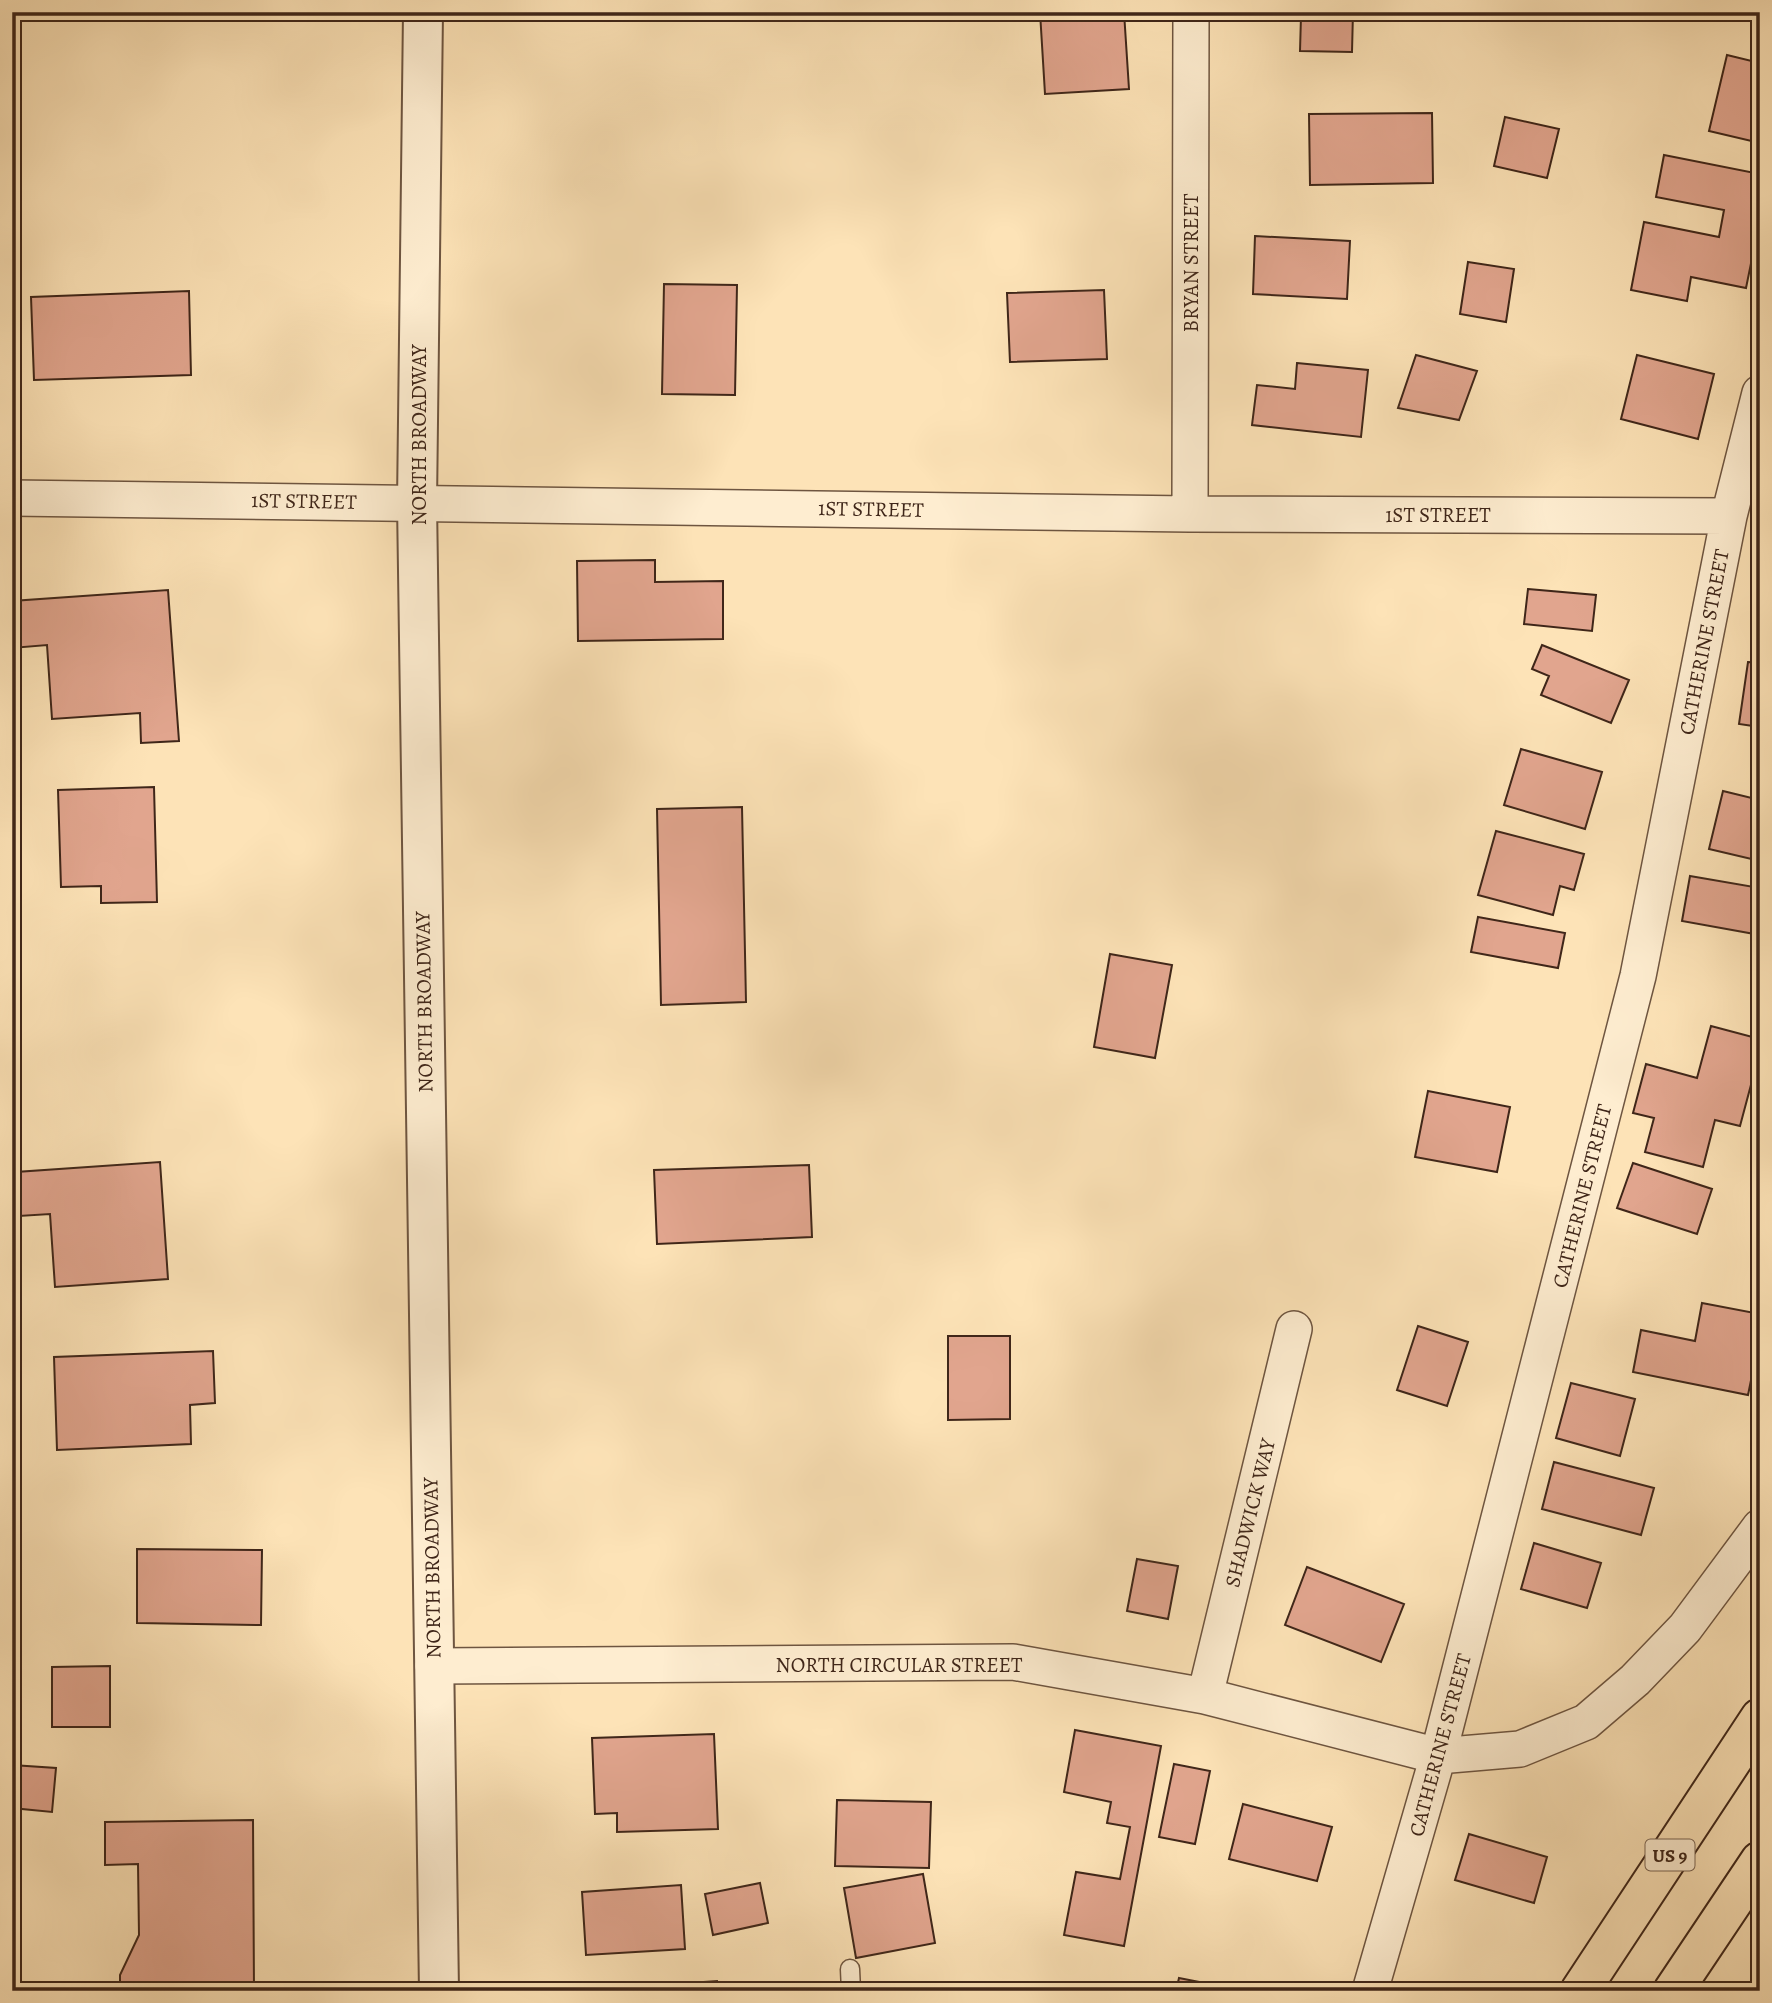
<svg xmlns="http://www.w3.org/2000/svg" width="1772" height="2003" font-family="Alegreya,serif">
	<rect width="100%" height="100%" fill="#fde3b7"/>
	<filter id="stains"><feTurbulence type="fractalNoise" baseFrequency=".00286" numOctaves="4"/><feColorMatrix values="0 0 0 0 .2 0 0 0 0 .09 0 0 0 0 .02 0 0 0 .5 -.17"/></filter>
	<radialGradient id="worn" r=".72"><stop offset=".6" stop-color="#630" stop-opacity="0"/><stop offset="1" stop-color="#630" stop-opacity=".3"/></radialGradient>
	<!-- building -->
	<path fill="#e1a58e" stroke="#3f2619" stroke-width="2" d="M 1040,12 L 1124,12 L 1129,89 L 1045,94 Z
		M 1244,12 L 1353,12 L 1352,52 L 1300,51 L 1301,16 L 1244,15 Z
		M 1727,55 L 1760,63 L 1760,143 L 1709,131 Z
		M 1432,113 L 1433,183 L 1310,185 L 1309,114 Z
		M 1505,117 L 1559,129 L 1547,178 L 1494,166 Z
		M 1664,155 L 1760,174 L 1760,219 L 1746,288 L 1691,277 L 1687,301 L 1631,290 L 1644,222 L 1719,237 L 1724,210 L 1656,197 Z
		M 1255,236 L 1350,241 L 1347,299 L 1253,294 Z
		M 1468,262 L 1514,269 L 1506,322 L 1460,314 Z
		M 664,284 L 737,285 L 735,395 L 662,394 Z
		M 1104,290 L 1107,359 L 1010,362 L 1007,293 Z
		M 189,291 L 191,375 L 34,380 L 31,297 Z
		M 1416,355 L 1477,371 L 1459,420 L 1398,408 Z
		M 1637,355 L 1714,374 L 1698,439 L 1621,419 Z
		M 1297,363 L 1368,370 L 1361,437 L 1252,425 L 1257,385 L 1295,389 Z
		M 655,560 L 655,582 L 723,581 L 723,639 L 578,641 L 577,561 Z
		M 1528,589 L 1596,595 L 1592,631 L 1524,624 Z
		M 168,590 L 179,741 L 141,743 L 140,713 L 52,719 L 47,645 L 12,648 L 12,601 Z
		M 1542,645 L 1629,680 L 1611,723 L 1541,695 L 1549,676 L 1532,669 Z
		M 1748,662 L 1760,663 L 1760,727 L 1739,724 Z
		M 1521,749 L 1602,772 L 1585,829 L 1504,805 Z
		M 154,787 L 157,902 L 101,903 L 101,886 L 61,887 L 58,790 Z
		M 1723,791 L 1760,800 L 1760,861 L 1709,849 Z
		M 742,807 L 746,1002 L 661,1005 L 657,809 Z
		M 1496,831 L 1584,854 L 1574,890 L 1560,886 L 1553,915 L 1478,895 Z
		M 1690,876 L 1760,888 L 1760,935 L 1682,921 Z
		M 1478,917 L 1565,933 L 1558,968 L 1471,952 Z
		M 1110,954 L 1172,965 L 1155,1058 L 1094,1047 Z
		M 1711,1026 L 1760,1039 L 1760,1051 L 1740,1126 L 1715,1120 L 1703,1167 L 1645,1152 L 1654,1118 L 1633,1113 L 1646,1064 L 1697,1078 Z
		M 1428,1091 L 1510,1107 L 1497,1172 L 1415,1157 Z
		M 160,1162 L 168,1279 L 55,1287 L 50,1214 L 19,1216 L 16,1172 Z
		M 1633,1163 L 1712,1189 L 1697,1234 L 1617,1208 Z
		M 809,1165 L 812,1237 L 657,1244 L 654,1170 Z
		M 1702,1303 L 1760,1314 L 1760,1336 L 1748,1395 L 1633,1372 L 1641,1330 L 1695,1341 Z
		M 1418,1326 L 1468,1342 L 1447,1406 L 1397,1390 Z
		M 948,1336 L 1010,1336 L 1010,1419 L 948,1420 Z
		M 213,1351 L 215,1403 L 190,1405 L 191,1444 L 57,1450 L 54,1357 Z
		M 1571,1383 L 1635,1399 L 1620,1456 L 1556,1438 Z
		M 1554,1462 L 1654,1488 L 1641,1535 L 1542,1509 Z
		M 1534,1543 L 1601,1563 L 1587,1608 L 1521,1589 Z
		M 137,1549 L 262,1550 L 261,1625 L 137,1623 Z
		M 1137,1559 L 1178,1566 L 1168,1619 L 1127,1611 Z
		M 1307,1567 L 1404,1604 L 1381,1662 L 1285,1625 Z
		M 110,1666 L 110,1727 L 52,1727 L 52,1667 Z
		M 1075,1730 L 1161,1746 L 1124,1946 L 1064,1935 L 1076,1872 L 1120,1879 L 1130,1827 L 1107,1823 L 1111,1802 L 1064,1792 Z
		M 714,1734 L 718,1829 L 617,1832 L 617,1813 L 595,1814 L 592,1738 Z
		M 1174,1764 L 1210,1771 L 1195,1844 L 1159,1837 Z
		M 12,1765 L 56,1768 L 52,1812 L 12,1808 Z
		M 837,1800 L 931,1802 L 929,1868 L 835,1866 Z
		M 1243,1804 L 1332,1827 L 1317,1881 L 1229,1859 Z
		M 253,1820 L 254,1991 L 120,1991 L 120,1975 L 139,1935 L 138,1864 L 105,1865 L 105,1822 Z
		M 1469,1834 L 1547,1857 L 1534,1903 L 1455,1880 Z
		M 923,1874 L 935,1943 L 856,1958 L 844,1888 Z
		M 760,1883 L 768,1923 L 713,1935 L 705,1894 Z
		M 681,1885 L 685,1949 L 586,1955 L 582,1892 Z
		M 1179,1978 L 1245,1991 L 1176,1991 Z
		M 717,1981 L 718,1991 L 572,1991 Z"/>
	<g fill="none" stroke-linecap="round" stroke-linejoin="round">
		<defs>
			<path id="service" d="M 850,1969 L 851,1991"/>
			<path id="minor" d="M 12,498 L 1190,514 L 1729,516
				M 1190,514 L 1191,12
				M 433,1666 L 1013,1662 L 1205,1696 L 1438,1756 L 1520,1749 L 1586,1722 L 1635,1680 L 1685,1628 L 1760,1527
				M 1205,1696 L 1294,1329
				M 1370,1991 L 1438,1756 L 1638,976 L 1729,516 L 1760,393"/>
			<path id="tertiary" d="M 423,12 L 417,503 L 439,1991"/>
			<path id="trunk" d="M 1580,1991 L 1760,1718
				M 1673,1991 L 1760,1861"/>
		</defs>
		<!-- service casing -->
		<use href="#service" stroke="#6e5540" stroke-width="21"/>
		<!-- minor casing -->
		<use href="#minor" stroke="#6e5540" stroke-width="38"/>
		<!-- tertiary casing -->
		<use href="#tertiary" stroke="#6e5540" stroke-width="42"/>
		<!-- trunk casing -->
		<use href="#trunk" stroke="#3f2619" stroke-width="42"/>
		<!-- service -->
		<use href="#service" stroke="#feedd0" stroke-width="18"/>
		<!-- minor -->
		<use href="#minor" stroke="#feedd0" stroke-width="35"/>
		<!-- tertiary -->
		<use href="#tertiary" stroke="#feedd0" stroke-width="38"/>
		<!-- trunk -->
		<use href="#trunk" stroke="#fde3b7" stroke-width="38"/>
	</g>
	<g text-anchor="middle" stroke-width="5" stroke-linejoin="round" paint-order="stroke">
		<!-- shield labels -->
		<rect fill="#feedd0" stroke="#786250" stroke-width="2" x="1645.5" y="1839.5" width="49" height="31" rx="5"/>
		<g font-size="19" font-weight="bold" fill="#3f2619">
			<text x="1670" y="1862">US 9</text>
		</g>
		<!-- street labels -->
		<g font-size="21" fill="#3f2619" stroke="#feedd0">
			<text transform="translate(1191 263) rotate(-90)" y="7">BRYAN STREET</text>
			<text transform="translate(419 435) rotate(-90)" y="7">NORTH BROADWAY</text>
			<text transform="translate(304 501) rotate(1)" y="7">1ST STREET</text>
			<text transform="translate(871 509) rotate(1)" y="7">1ST STREET</text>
			<text x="1438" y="522">1ST STREET</text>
			<text transform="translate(1704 642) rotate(-79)" y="7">CATHERINE STREET</text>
			<text transform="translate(424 1002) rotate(-91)" y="7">NORTH BROADWAY</text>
			<text transform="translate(1582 1196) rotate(-76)" y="7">CATHERINE STREET</text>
			<text transform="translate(1250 1513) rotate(-76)" y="7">SHADWICK WAY</text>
			<text transform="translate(432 1568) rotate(-91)" y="7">NORTH BROADWAY</text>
			<text x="899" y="1672">NORTH CIRCULAR STREET</text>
			<text transform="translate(1440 1745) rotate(-75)" y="7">CATHERINE STREET</text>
		</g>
	</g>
	<!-- margin -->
	<rect width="1772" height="2003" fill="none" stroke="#fde3b7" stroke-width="42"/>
	<rect x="14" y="14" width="1744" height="1975" fill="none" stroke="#3f2619" stroke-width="3.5"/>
	<rect x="21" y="21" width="1730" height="1961" fill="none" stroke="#3f2619" stroke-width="2"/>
	<rect width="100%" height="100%" filter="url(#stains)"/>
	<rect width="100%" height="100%" fill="url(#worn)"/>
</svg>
